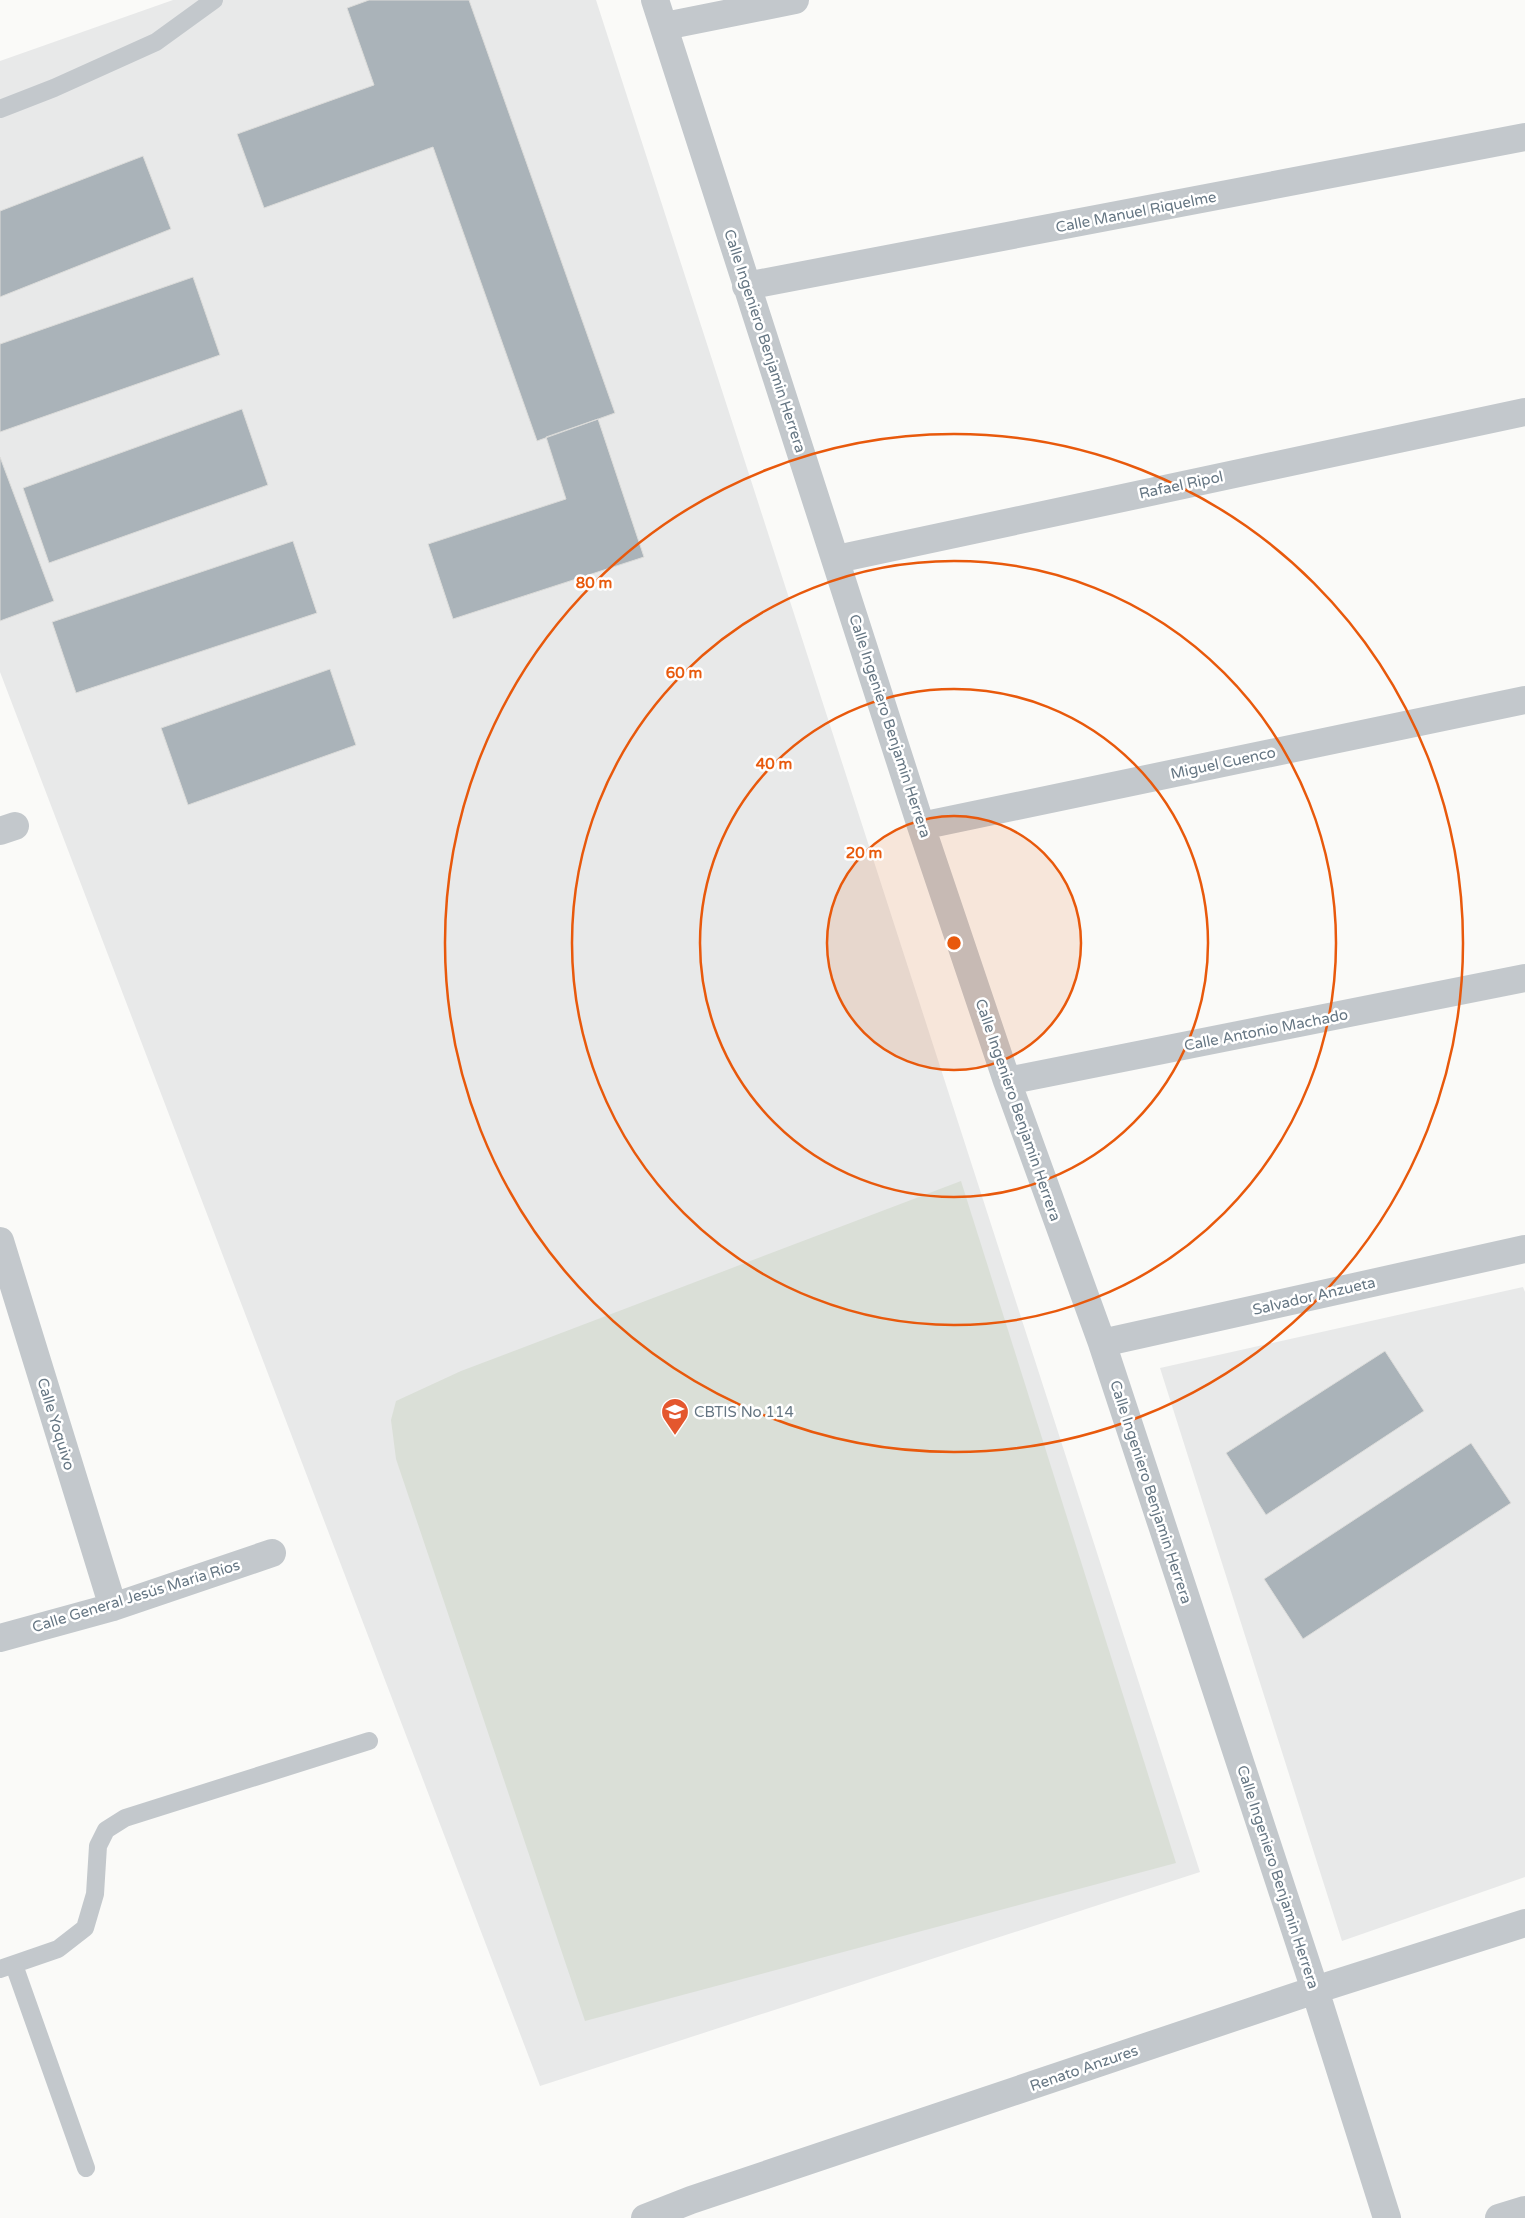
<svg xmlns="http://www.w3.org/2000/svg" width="1525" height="2218" font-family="'Varela Round',sans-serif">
	<rect width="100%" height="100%" fill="#fafaf8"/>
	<!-- built -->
	<path fill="#e8e9e9" d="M 173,0 L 596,0 L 1200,1872 L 540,2086 L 0,672 L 0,61 Z
		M 1523,1287 L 1525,1292 L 1525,1877 L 1342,1941 L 1160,1368 Z"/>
	<!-- green -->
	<path fill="#dadfd7" d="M 961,1181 L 1176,1863 L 585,2021 L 396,1459 L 391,1420 L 396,1401 L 461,1371 Z"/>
	<!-- building -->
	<path fill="#aab3b9" stroke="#dcdcda" d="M 369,0 L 469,0 L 615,413 L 537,441 L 433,147 L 264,208 L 237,134 L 374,85 L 347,8 Z
		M 143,156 L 171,229 L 0,297 L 0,211 Z
		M 193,277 L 220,355 L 0,432 L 0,344 Z
		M 242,409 L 268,485 L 49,563 L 23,488 Z
		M 598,419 L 644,557 L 453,619 L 428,544 L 566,499 L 546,437 Z
		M 0,457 L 54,601 L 0,621 Z
		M 293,541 L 317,613 L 76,693 L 52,622 Z
		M 330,669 L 356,745 L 188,805 L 161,728 Z
		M 1385,1351 L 1424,1411 L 1266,1515 L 1226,1453 Z
		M 1471,1443 L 1511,1503 L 1303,1639 L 1264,1579 Z"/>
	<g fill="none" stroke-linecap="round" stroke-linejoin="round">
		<!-- lane -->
		<path stroke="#c3c8cc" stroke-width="18" d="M 0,109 L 54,88 L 156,42 L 214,0
			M 14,1965 L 86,2168
			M 0,1969 L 58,1949 L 85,1928 L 95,1894 L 98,1846 L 106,1830 L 125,1818 L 369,1741"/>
		<!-- street -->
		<path stroke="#c3c8cc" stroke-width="28" d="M 655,0 L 921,826 L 1007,1081 L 1102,1343 L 1315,1990 L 1387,2218
			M 665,26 L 795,0
			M 746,286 L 1525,137
			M 837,559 L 1525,412
			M 921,826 L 1525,700
			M 0,831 L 15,826
			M 1007,1081 L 1525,978
			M 0,1241 L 113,1607
			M 1102,1343 L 1525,1249
			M 0,1638 L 113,1607 L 272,1553
			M 645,2218 L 691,2200 L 1315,1990 L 1525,1923
			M 1499,2218 L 1525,2210"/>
	</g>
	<!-- distance rings -->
	<circle cx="954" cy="943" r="127" fill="#e8590c" fill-opacity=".12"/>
	<g fill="none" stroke="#e8590c" stroke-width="2.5">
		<circle cx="954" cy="943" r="127"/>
		<circle cx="954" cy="943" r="254"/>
		<circle cx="954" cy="943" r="382"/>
		<circle cx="954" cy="943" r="509"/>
	</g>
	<!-- icons -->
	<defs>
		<symbol id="school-pin" viewBox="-11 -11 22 30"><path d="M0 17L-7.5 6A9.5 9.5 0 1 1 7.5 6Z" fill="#e4572e" stroke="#fff"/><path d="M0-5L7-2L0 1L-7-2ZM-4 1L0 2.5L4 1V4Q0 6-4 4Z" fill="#fff"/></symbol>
	</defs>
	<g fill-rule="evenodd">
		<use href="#school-pin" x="659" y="1396" width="32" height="43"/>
	</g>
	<g text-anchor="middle" stroke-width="5" stroke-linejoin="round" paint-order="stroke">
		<!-- street labels -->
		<g font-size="15" fill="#657683" stroke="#fff">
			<text transform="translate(1136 212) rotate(-11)" y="5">Calle Manuel Riquelme</text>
			<text transform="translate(765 341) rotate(72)" y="5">Calle Ingeniero Benjamin Herrera</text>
			<text transform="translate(1181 485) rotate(-12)" y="5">Rafael Ripol</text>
			<text transform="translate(890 726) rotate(72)" y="5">Calle Ingeniero Benjamin Herrera</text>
			<text transform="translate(1223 763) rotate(-12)" y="5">Miguel Cuenco</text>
			<text transform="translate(1266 1030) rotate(-11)" y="5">Calle Antonio Machado</text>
			<text transform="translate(1018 1110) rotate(71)" y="5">Calle Ingeniero Benjamin Herrera</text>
			<text transform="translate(1314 1296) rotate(-13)" y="5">Salvador Anzueta</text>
			<text transform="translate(56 1424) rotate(73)" y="5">Calle Yoquivo</text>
			<text transform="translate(1151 1492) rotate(72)" y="5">Calle Ingeniero Benjamin Herrera</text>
			<text transform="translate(136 1596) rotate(-17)" y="5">Calle General Jesús María Ríos</text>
			<text transform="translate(1278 1877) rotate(72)" y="5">Calle Ingeniero Benjamin Herrera</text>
			<text transform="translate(1084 2068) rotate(-19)" y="5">Renato Anzures</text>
		</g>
		<!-- poi labels -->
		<g font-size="15" fill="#657683" stroke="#fff" text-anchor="start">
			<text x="694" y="1417">CBTIS No 114</text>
		</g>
	</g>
	<circle cx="954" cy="943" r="8" fill="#e8590c" stroke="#fff" stroke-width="2.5"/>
	<g font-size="15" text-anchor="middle" font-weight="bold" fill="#e8590c" stroke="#fff" stroke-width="5" stroke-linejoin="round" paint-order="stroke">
		<text x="594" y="588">80 m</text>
		<text x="684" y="678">60 m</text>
		<text x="774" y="769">40 m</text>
		<text x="864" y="858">20 m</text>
	</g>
</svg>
